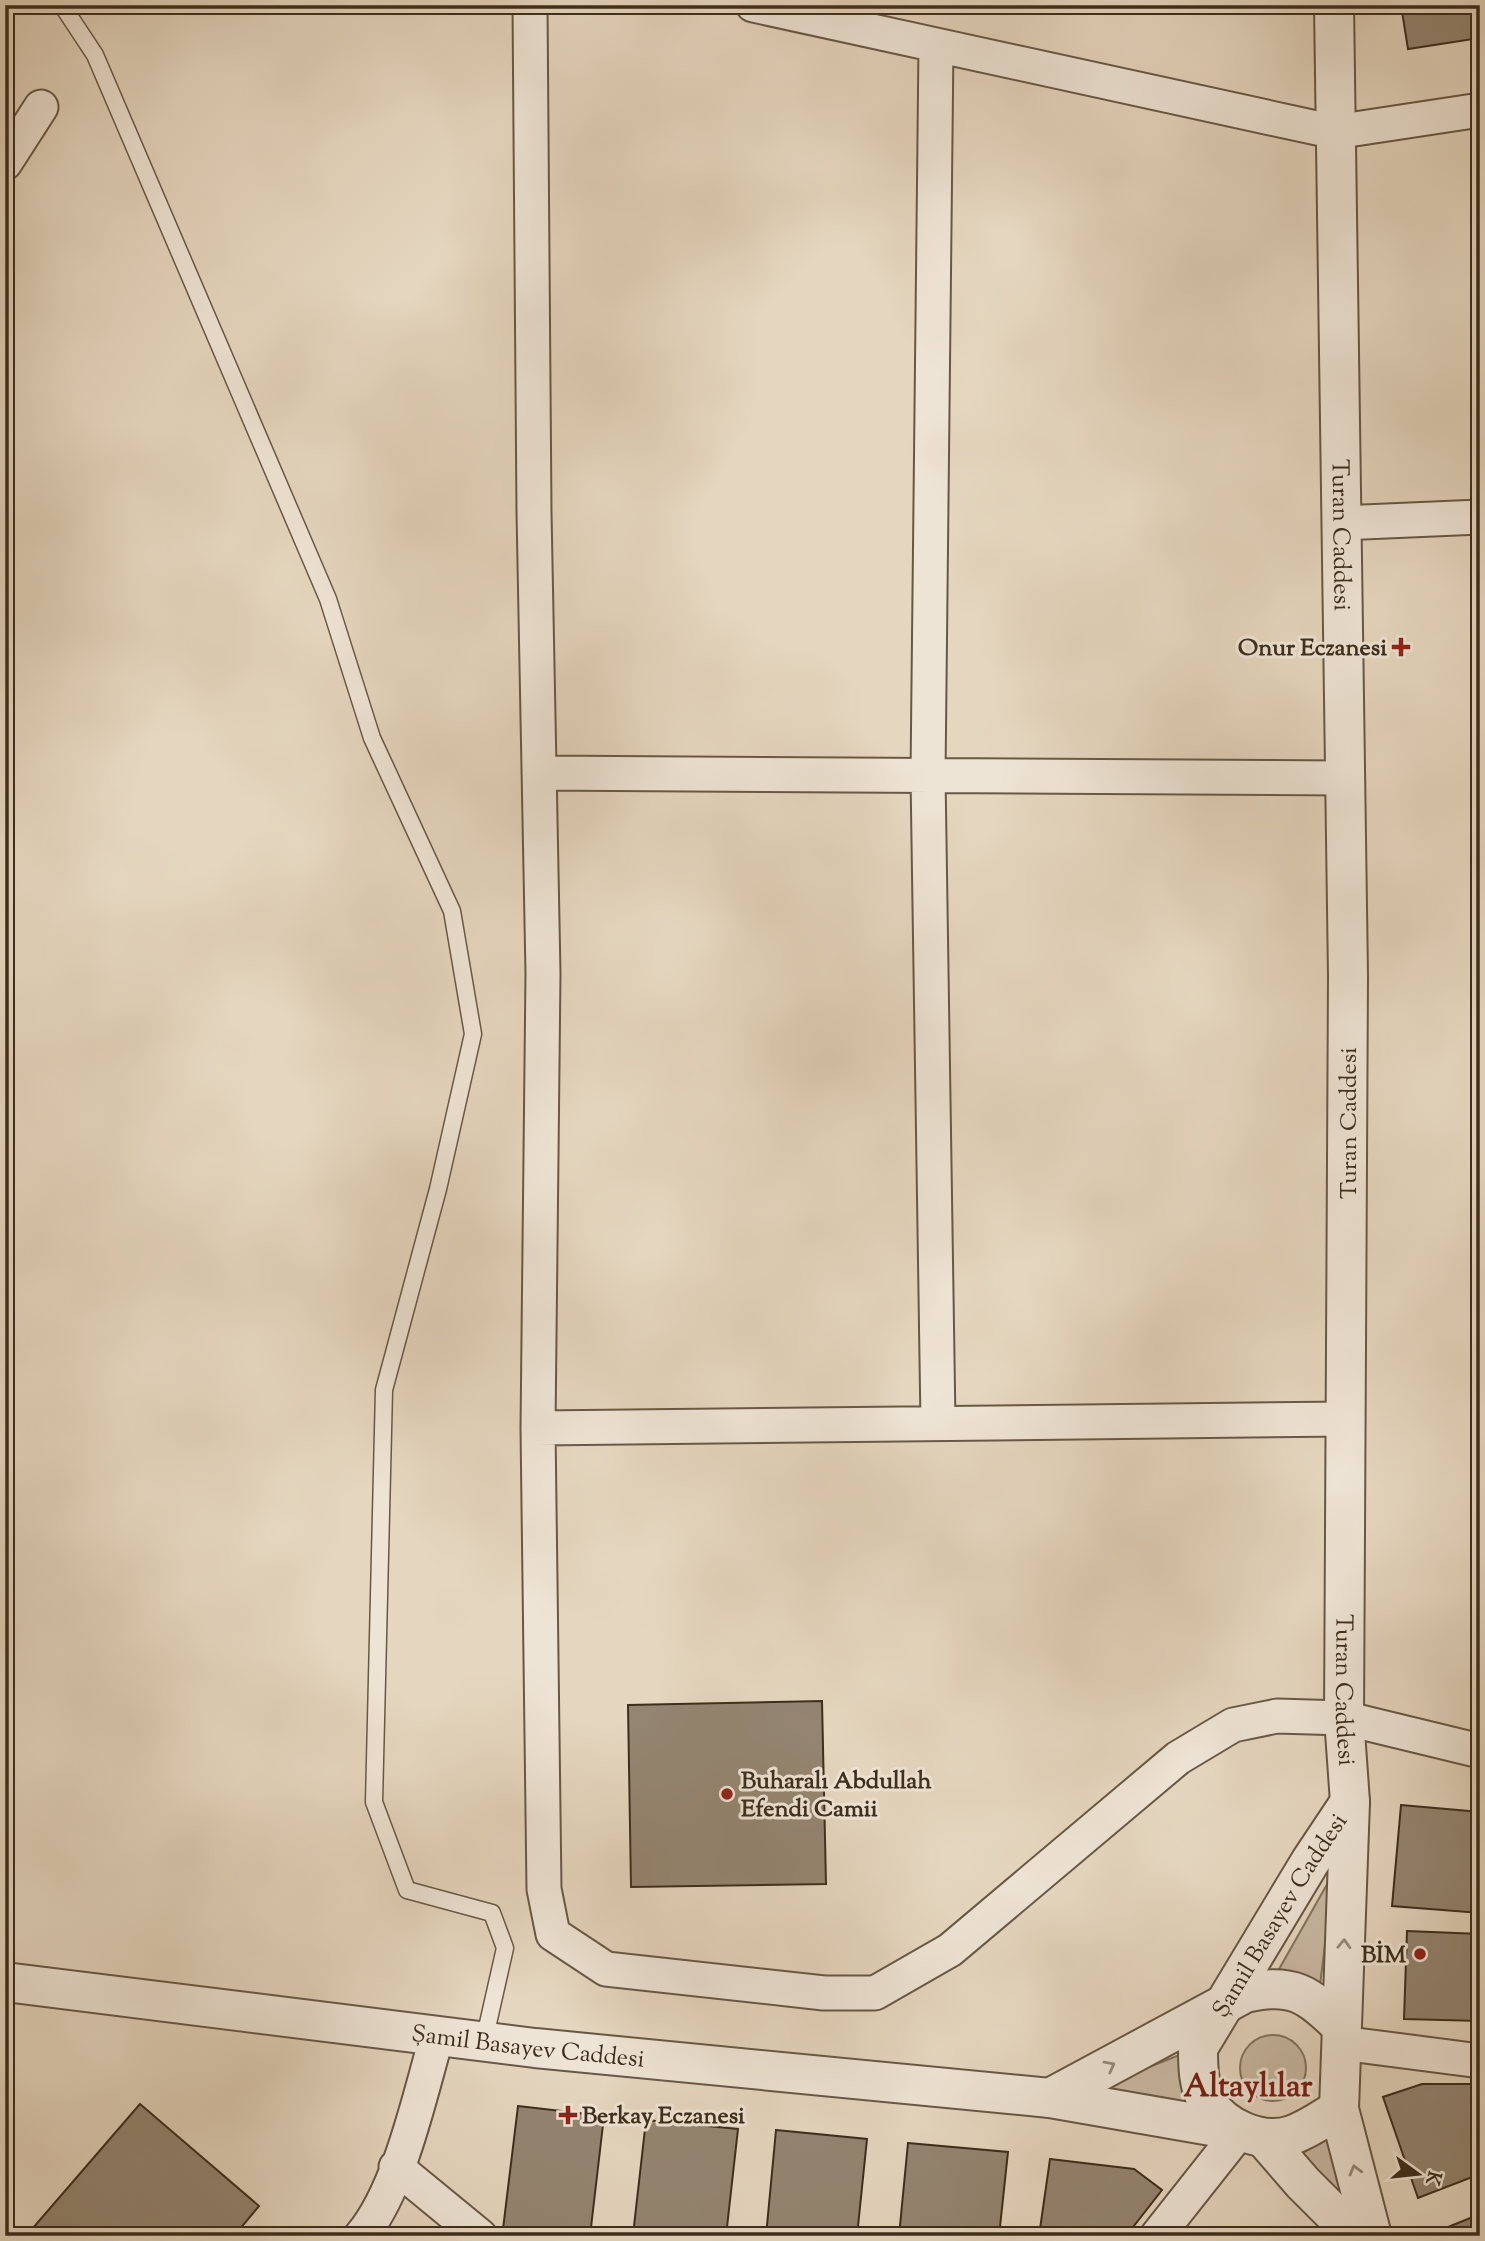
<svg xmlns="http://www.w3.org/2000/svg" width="1485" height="2241" font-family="'Sorts Mill Goudy',serif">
	<rect width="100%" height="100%" fill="#e5d6bf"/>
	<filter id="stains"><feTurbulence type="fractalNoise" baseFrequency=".00286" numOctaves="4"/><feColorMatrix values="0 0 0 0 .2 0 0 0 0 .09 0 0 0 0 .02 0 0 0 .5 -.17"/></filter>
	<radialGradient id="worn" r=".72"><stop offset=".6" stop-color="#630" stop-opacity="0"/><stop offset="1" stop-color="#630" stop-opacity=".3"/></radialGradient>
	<!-- green -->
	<path fill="#c8b9a3" stroke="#827460" stroke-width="2" d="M 1334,1872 L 1320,1985 L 1278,1971 Z
		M1240 2068a33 33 0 1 1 66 0a33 33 0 1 1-66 0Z
		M 1182,2054 L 1188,2107 L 1086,2092 Z
		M 1332,2134 L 1352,2209 L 1300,2155 Z"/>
	<!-- building -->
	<path fill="#948571" stroke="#3d2e1d" stroke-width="2" d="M 1401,5 L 1480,5 L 1480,38 L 1408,49 Z
		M 822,1701 L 826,1884 L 631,1887 L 628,1705 Z
		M 1401,1805 L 1480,1812 L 1480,1913 L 1392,1906 Z
		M 1407,1931 L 1480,1934 L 1480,2021 L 1404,2019 Z
		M 1422,2084 L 1480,2084 L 1480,2174 L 1418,2198 L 1383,2097 Z
		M 140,2104 L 259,2206 L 234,2236 L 26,2236 Z
		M 518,2106 L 604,2116 L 590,2236 L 503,2229 Z
		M 646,2120 L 738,2129 L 726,2236 L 633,2235 Z
		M 776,2130 L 867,2139 L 857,2236 L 766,2236 Z
		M 908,2143 L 1008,2152 L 999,2236 L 899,2236 Z
		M 1050,2159 L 1134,2169 L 1162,2190 L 1126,2236 L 1039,2236 Z
		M 1480,2214 L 1480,2236 L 1426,2236 Z"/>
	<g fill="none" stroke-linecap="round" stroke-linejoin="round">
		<defs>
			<path id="service" d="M 62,5 L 95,55 L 328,599 L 372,738 L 452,911 L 473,1034 L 438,1189 L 384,1390 L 374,1802 L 407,1890 L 492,1913 L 505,1948 L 484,2041"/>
			<path id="minor" d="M 530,5 L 534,512 L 543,973 L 538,1428 L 544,1889 L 553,1934 L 606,1969 L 824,1993 L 875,1993 L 950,1950 L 1178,1758 L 1233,1725 L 1277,1716 L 1344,1718 L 1480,1751
				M 753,5 L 1335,132 L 1480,110
				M 936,45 L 928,776 L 938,1423
				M 5,163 L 41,107
				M 1340,523 L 1480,517
				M 539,773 L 1345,778
				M 538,1428 L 1347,1419
				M 1341,2043 L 1480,2061
				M 396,2167 L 480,2236
				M 361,2236 C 400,2190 420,2094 437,2036
				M 1157,2236 L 1240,2131"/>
			<g id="tertiary">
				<path id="s1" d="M 1334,5 L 1348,976 L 1344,1718 L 1350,1802 L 1339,2109 L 1372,2236"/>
				<path id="s2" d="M 5,1982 L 535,2048 L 1050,2098 L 1240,2131"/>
				<path d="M 1050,2098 L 1245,1993 C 1292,1982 1308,1994 1341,2026"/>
				<path id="s3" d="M 1339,2109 C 1324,2118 1309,2129 1292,2135 C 1262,2145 1222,2128 1207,2101 C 1198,2085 1198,2065 1198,2048 L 1310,1862 L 1350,1802"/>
				<path d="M 1264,2138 L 1303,2183 L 1356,2236"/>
			</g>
		</defs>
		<!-- service casing -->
		<use href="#service" stroke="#675846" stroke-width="19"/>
		<!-- minor casing -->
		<use href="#minor" stroke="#675846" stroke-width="37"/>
		<!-- tertiary casing -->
		<use href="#tertiary" stroke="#675846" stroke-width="42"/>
		<!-- service -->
		<use href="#service" stroke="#eee4d5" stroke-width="16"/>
		<!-- minor -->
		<use href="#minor" stroke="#eee4d5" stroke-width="33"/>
		<!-- tertiary -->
		<use href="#tertiary" stroke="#eee4d5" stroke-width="38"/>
	</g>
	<!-- one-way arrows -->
	<defs><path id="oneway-chevron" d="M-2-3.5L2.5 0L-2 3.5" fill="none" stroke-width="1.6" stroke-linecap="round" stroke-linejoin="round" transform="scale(1.75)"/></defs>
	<g stroke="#968979">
		<use href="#oneway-chevron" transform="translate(1344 1944) rotate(-88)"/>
		<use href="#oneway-chevron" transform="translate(1110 2066) rotate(-28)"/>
		<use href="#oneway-chevron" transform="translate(1355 2170) rotate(-105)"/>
	</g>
	<!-- markers -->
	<g fill="#8f2418" stroke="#eee4d5" stroke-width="2.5">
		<path d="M1397.5 636.5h7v7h7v7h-7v7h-7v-7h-7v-7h7z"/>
		<circle cx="727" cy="1794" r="7"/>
		<circle cx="1420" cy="1954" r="7"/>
		<path d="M564.5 2104.5h7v7h7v7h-7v7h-7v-7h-7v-7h7z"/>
	</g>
	<g text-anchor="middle" stroke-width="6" stroke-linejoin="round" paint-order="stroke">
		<!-- street labels -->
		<g font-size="24" fill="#3d2e1d" stroke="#eee4d5">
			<text dy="8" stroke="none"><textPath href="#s1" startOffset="530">Turan Caddesi</textPath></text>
			<text transform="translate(1348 1123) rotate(-90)" y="8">Turan Caddesi</text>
			<text dy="8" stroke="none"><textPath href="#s1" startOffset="1685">Turan Caddesi</textPath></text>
			<text dy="8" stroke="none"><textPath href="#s3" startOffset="362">Şamil Basayev Caddesi</textPath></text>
			<text dy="8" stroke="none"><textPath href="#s2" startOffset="527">Şamil Basayev Caddesi</textPath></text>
		</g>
		<!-- poi labels -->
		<g font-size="24" font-weight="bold" fill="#3d2e1d" stroke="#eee4d5" text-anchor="end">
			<text x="1387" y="655">Onur Eczanesi</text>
			<text x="741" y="1788" text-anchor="start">Buharalı Abdullah<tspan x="741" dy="28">Efendi Camii</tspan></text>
			<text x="1406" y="1962">BİM</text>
			<text x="582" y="2123" text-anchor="start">Berkay Eczanesi</text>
		</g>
		<!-- district labels -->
		<g font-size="32" font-weight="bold" fill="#7a1f14" stroke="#eee4d5">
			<text x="1248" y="2096">Altaylılar</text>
		</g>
	</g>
	<!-- margin -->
	<rect width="1485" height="2241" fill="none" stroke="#e5d6bf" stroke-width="28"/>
	<rect x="7" y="7" width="1471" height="2227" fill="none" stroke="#3d2e1d" stroke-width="3.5"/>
	<rect x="14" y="14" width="1457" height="2213" fill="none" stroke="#3d2e1d" stroke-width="2"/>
	<!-- north arrow -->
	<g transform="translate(1418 2174) rotate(105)" stroke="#eee4d5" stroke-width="5" paint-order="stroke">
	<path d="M0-5L12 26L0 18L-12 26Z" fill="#3d2e1d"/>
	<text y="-10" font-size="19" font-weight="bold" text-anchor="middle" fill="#3d2e1d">K</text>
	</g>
	<rect width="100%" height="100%" filter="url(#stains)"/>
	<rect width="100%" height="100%" fill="url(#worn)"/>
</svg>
